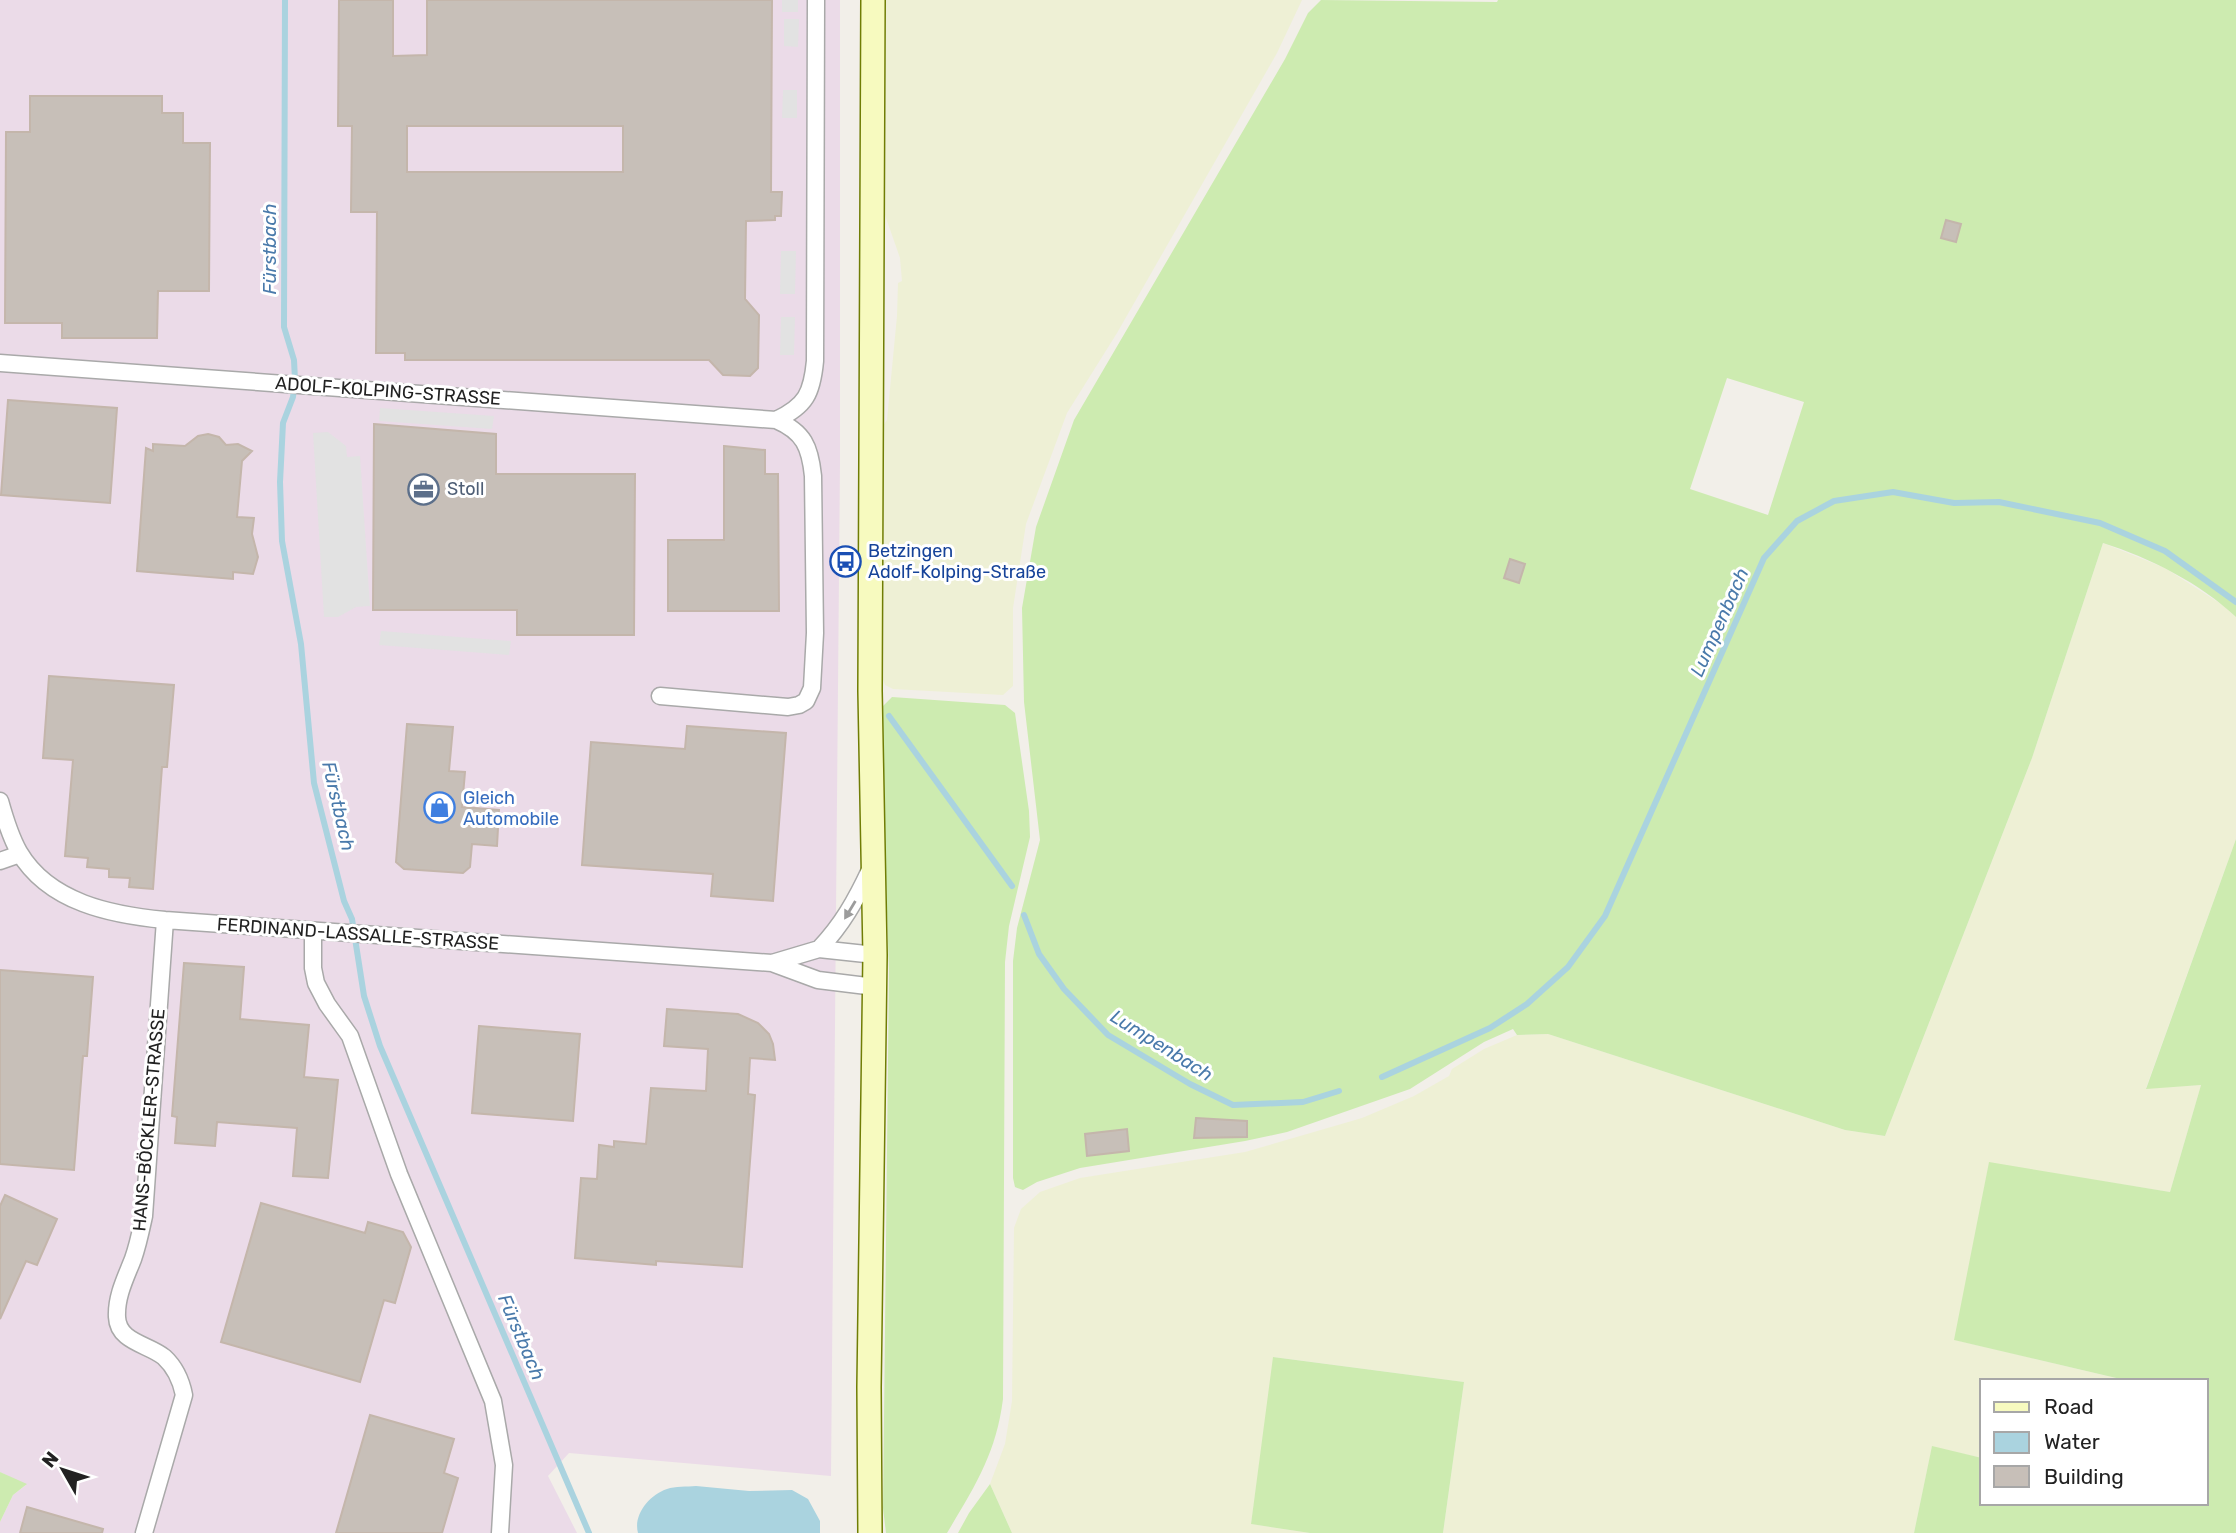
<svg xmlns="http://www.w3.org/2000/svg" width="2236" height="1533" font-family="Rubik,sans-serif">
	<rect width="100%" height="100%" fill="#f2efe9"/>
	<!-- industrial -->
	<path fill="#ebdbe8" d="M 0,0 L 840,0 L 840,463 L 831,1476 L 569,1453 L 548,1476 L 577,1533 L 0,1533 L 0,1522 L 13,1495 L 26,1485 L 0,1472 Z"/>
	<!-- farmland -->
	<path fill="#eef0d5" d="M 883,0 L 1302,0 L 1277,53 L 1117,333 L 1067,413 L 1026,524 L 1013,608 L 1013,686 L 1003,695 L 893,689 L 885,685 L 881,674 L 882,427 L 887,420 L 897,316 L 898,283 L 902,281 L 900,258 L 885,215 Z
		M 2103,543 L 2165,568 L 2224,606 L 2236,617 L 2236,839 L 2146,1088 L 2201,1085 L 2170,1192 L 1989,1163 L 1955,1340 L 2129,1381 L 1982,1381 L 1982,1458 L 1932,1447 L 1914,1533 L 1443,1533 L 1464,1382 L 1274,1357 L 1251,1524 L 1310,1533 L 1012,1533 L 990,1484 L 1005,1444 L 1012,1401 L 1014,1228 L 1021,1209 L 1040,1192 L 1080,1178 L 1245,1152 L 1362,1118 L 1414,1096 L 1449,1076 L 1452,1069 L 1484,1049 L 1517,1035 L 1548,1034 L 1845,1130 L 1885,1136 L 2032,758 Z"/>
	<!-- grass -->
	<path fill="#cdebb0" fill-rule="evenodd" d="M 1321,0 L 1497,2 L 1498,0 L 2236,0 L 2236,617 C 2200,583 2150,558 2103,543 L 2032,758 L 1885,1136 L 1845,1130 L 1548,1034 L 1517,1035 L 1513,1029 L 1484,1042 L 1410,1089 L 1287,1132 L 1245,1141 L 1080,1168 L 1037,1182 L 1023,1190 L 1015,1187 L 1013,1178 L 1013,961 L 1017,928 L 1040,840 L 1024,702 L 1022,608 L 1036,527 L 1074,420 L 1285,59 L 1308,13 ZM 1727,378 L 1804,402 L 1768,515 L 1690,489 Z
		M 892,697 L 1005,705 L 1015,713 L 1029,811 L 1030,837 L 1009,926 L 1005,962 L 1003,1399 C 996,1454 975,1486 947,1533 L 886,1533 L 883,1508 L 889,970 L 880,709 Z
		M 2236,839 L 2236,1533 L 1914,1533 L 1932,1446 L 1982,1458 L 1982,1503 L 2206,1503 L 2206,1381 L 2129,1381 L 1954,1340 L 1989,1162 L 2170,1192 L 2201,1085 L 2146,1089 Z
		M 1273,1357 L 1464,1382 L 1443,1533 L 1310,1533 L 1251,1524 Z
		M 0,1472 L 27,1484 L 13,1495 L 0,1522 Z
		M 990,1484 L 1012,1533 L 958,1533 L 969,1513 Z"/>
	<!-- parking -->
	<path fill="#e2e2e2" d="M 782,0 L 798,0 L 798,12 L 782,12 Z
		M 784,19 L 799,19 L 798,47 L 784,46 Z
		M 783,90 L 797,90 L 797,118 L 782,118 Z
		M 781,251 L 796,251 L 795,294 L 780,294 Z
		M 781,317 L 795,317 L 794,355 L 780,355 Z
		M 380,408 L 494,416 L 492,429 L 379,421 Z
		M 328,432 L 346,446 L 347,457 L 360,456 L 370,606 L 356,607 L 338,617 L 324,617 L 313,433 Z
		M 381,631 L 511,641 L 509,655 L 379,645 Z"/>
	<!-- water -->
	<path fill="#aad3df" d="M 696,1486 L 749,1491 L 792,1490 L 808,1499 L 820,1521 L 820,1533 L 638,1533 C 633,1515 649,1495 667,1489 C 675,1486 687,1487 696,1486 Z"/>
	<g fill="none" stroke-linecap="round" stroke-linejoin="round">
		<!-- stream -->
		<path stroke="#aad3df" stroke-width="6" d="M 285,0 L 284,327 L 294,360 L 295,380 L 293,397 L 283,423 L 280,482 L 282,541 L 301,644 L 314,783 L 344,901 L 352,919 L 364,996 L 380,1046 L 589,1533
			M 889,716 L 1012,886
			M 1024,915 L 1039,954 L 1064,989 L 1108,1035 L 1190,1084 L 1233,1105 L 1303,1102 L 1339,1091
			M 1382,1077 L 1490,1028 L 1527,1004 L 1568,967 L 1605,916 L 1764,558 L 1797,521 L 1834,501 L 1893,492 L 1954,503 L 1999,502 L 2100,523 L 2165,551 L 2236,602"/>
	</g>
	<!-- building -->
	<path fill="#c7bfb8" stroke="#c4b6ab" stroke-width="2" fill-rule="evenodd" d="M 339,0 L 393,0 L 393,56 L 427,55 L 427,0 L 772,0 L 771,192 L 782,192 L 781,216 L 775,216 L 775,220 L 746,221 L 745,299 L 759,315 L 758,368 L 750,376 L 723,375 L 709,360 L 405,360 L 405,353 L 376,353 L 377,212 L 351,212 L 352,126 L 338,126 ZM 407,126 L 623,126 L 623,172 L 407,172 Z
		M 30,96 L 162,96 L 162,113 L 183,113 L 183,143 L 210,143 L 209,291 L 158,291 L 157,338 L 62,338 L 62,323 L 5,323 L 6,132 L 30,132 Z
		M 1946,220 L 1961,224 L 1956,242 L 1941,238 Z
		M 8,400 L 117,408 L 110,503 L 1,495 Z
		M 374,424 L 496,434 L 496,474 L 635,474 L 634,635 L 517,635 L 517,610 L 373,610 Z
		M 208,434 L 219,437 L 226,445 L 238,444 L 252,451 L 242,461 L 237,517 L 254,518 L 252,534 L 258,557 L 253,574 L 233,572 L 233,579 L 137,571 L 146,448 L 153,451 L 153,444 L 185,446 L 198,436 Z
		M 724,446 L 765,450 L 765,474 L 778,474 L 779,611 L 668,611 L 668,540 L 724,540 Z
		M 1510,559 L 1525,564 L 1519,583 L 1504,578 Z
		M 49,676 L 174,685 L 167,767 L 162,767 L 153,889 L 129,887 L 130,878 L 109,877 L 109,869 L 87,867 L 88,858 L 65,856 L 73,760 L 43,758 Z
		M 407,724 L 453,727 L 449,771 L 465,772 L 462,807 L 499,810 L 497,846 L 472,844 L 470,867 L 463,873 L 404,869 L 396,862 Z
		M 687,726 L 786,733 L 773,901 L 711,896 L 713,874 L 582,865 L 591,742 L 685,749 Z
		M 184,963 L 244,967 L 240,1019 L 309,1025 L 304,1077 L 338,1080 L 328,1178 L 293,1176 L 297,1128 L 217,1122 L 215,1146 L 175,1143 L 177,1117 L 172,1116 Z
		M 0,970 L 93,977 L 87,1056 L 83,1056 L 74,1170 L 0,1164 Z
		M 667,1009 L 738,1014 L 758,1023 L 769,1034 L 773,1044 L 775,1060 L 750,1058 L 748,1094 L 755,1095 L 742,1267 L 656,1261 L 656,1265 L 575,1258 L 581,1178 L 597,1179 L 599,1145 L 614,1147 L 614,1141 L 646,1144 L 651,1088 L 706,1091 L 708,1049 L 664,1046 Z
		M 479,1026 L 580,1034 L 573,1121 L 472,1113 Z
		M 1196,1118 L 1247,1121 L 1247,1137 L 1194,1138 Z
		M 1127,1129 L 1129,1151 L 1087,1156 L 1085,1134 Z
		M 5,1195 L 57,1219 L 37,1265 L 26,1261 L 0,1319 L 0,1206 Z
		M 261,1203 L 365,1233 L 368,1222 L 403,1232 L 411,1247 L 395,1303 L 384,1300 L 360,1382 L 221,1342 Z
		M 370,1415 L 454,1439 L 444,1473 L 458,1478 L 442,1533 L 336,1533 Z
		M 27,1507 L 103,1529 L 102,1533 L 20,1533 Z"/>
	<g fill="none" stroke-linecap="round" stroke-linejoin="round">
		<defs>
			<path id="street" d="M 0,363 L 776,420
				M 660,696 L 788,707 L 799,705 L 806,701 L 812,688 L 815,633 L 813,476 C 810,447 804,432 776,420 C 806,406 812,393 815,361 L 816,0
				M 0,801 C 5,819 10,836 19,852 C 49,903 112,915 165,920 L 772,963 L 818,980 L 875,987
				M 0,861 L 20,854
				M 313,931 L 313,968 L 316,983 L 327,1004 L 350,1036 L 399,1174 L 493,1401 L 504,1465 L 500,1533
				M 819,949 C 842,925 856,900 870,870
				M 772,963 L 819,949 L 875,955
				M 144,1533 L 184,1395 C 181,1380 176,1368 164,1357 C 148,1344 118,1342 117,1317 C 116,1296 126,1277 133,1259 C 138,1245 141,1230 144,1216 L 165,920"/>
			<path id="secondary" d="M 870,1533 L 869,1387 L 875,955 L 870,691 L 873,0"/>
		</defs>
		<!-- street casing -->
		<use href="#street" stroke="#a9a9a9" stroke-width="19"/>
		<!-- secondary casing -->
		<use href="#secondary" stroke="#707d05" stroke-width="26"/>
		<!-- street -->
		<use href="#street" stroke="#fff" stroke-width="16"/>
		<!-- secondary -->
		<use href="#secondary" stroke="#f7fabf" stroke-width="23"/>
	</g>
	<!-- one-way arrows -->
	<defs><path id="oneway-solid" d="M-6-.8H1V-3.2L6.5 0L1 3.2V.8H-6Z" transform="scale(1.75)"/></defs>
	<use fill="#9c9c9c" href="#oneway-solid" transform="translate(850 910) rotate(121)"/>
	<!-- icons -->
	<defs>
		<symbol id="office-ring" viewBox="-11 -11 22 22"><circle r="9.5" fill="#fff" stroke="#5c6f8a" stroke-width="1.5"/><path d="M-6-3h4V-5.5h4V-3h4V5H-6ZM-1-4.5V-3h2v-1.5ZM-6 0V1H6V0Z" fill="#5c6f8a"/></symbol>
		<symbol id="bus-ring" viewBox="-11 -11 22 22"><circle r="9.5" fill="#fff" stroke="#1a4fb4" stroke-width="1.5"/><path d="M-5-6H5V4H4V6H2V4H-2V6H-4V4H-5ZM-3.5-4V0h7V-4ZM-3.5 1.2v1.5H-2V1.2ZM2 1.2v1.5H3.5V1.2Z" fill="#1a4fb4"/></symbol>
		<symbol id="shop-ring" viewBox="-11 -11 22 22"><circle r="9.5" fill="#fff" stroke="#3f7fe0" stroke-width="1.5"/><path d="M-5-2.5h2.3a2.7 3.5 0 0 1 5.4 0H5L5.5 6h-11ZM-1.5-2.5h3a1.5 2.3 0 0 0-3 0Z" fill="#3f7fe0"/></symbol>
	</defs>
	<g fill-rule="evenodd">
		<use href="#office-ring" x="406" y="472" width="35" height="35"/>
		<use href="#bus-ring" x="828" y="544" width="35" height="35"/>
		<use href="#shop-ring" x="422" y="790" width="35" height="35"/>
	</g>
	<g text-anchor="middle" stroke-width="6" stroke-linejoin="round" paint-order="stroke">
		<!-- street labels -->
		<g font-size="18" fill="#222" stroke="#fff">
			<text transform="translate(388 391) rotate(4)" y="6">ADOLF-KOLPING-STRASSE</text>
			<text transform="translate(358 934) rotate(4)" y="6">FERDINAND-LASSALLE-STRASSE</text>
			<text transform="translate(149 1120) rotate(-85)" y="6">HANS-BÖCKLER-STRASSE</text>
		</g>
		<!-- service labels -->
		<g font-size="18" fill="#4e5e75" stroke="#fff" text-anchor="start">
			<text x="447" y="495">Stoll</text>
		</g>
		<!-- transit labels -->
		<g font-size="18" fill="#164399" stroke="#fff" text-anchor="start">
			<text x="868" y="557">Betzingen<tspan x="868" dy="21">Adolf-Kolping-Straße</tspan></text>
		</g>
		<!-- shop labels -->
		<g font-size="18" fill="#366cbe" stroke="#fff" text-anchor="start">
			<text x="463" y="804">Gleich<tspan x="463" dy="21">Automobile</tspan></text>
		</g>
		<!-- water labels -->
		<g font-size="19" font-style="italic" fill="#4a7aab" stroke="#fff">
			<text transform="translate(269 249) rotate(-90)" y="7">Fürstbach</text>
			<text transform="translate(1719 622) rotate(-66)" y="7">Lumpenbach</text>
			<text transform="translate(339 806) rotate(77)" y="7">Fürstbach</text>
			<text transform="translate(1162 1045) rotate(32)" y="7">Lumpenbach</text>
			<text transform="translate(522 1337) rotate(67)" y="7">Fürstbach</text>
		</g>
	</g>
	<!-- legend -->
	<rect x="1980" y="1379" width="228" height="126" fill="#ffffff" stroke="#a7a7a7" stroke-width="2"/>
	<rect x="1994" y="1402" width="35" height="10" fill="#f7fabf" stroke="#a7a7a7" stroke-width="2"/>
	<text x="2044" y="1414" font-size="21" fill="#222222">Road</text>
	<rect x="1994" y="1432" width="35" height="21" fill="#aad3df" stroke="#a7a7a7" stroke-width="2"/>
	<text x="2044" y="1449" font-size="21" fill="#222222">Water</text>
	<rect x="1994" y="1466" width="35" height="21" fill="#c7bfb8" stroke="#a7a7a7" stroke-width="2"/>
	<text x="2044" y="1484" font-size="21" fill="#222222">Building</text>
	<!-- north arrow -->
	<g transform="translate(63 1470) rotate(309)" stroke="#ffffff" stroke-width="5" paint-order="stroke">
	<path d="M0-5L12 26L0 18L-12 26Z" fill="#222222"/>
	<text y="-10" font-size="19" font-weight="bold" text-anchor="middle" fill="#222222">N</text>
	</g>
</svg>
